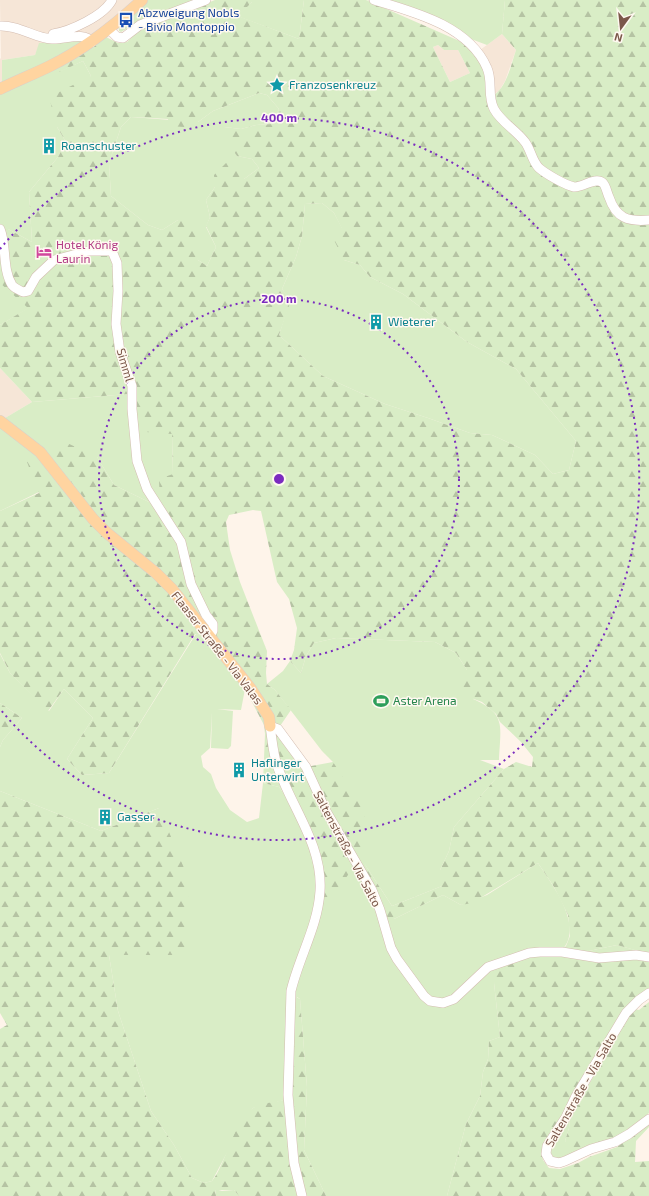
<svg xmlns="http://www.w3.org/2000/svg" width="649" height="1196" font-family="'Exo 2',sans-serif">
	<defs>
		<pattern id="forest-firs" width="22" height="20" patternUnits="userSpaceOnUse"><rect width="22" height="20" fill="#d9edc6"/><path d="M5 1l3.5 6h-7zM16 11l3.5 6h-7z" fill="#b5c3a3"/></pattern>
	</defs>
	<rect width="100%" height="100%" fill="#fef4ea"/>
	<!-- residential -->
	<path fill="#f6e6d7" d="M 0,0 L 135,0 L 110,23 L 82,41 L 40,43 L 35,55 L 2,60 L 2,84 L 0,86 L 0,59 L 1,58 Z
		M 502,34 L 516,50 L 505,81 L 499,91 L 493,95 L 480,50 Z
		M 438,45 L 444,50 L 458,50 L 470,73 L 450,82 L 433,47 Z
		M 0,368 L 32,402 L 0,421 Z"/>
	<!-- green -->
	<path fill="#d9edc6" d="M 148,0 L 198,0 L 133,25 L 121,32 L 119,31 L 119,28 L 130,17 L 130,16 Z
		M 252,0 L 304,0 L 299,39 L 237,16 L 252,2 Z
		M 367,0 L 505,0 L 502,34 L 487,45 Z
		M 101,30 L 58,72 L 83,61 L 91,76 L 57,127 L 66,142 L 58,157 L 29,192 L 32,242 L 8,229 L 29,308 L 0,325 L 0,86 L 2,84 L 2,60 L 35,55 L 39,43 L 82,41 Z
		M 259,93 L 267,95 L 279,109 L 272,124 L 256,125 L 241,129 L 224,127 L 237,156 L 252,159 L 259,168 L 244,179 L 215,187 L 206,200 L 210,217 L 206,227 L 216,247 L 207,266 L 198,260 L 178,220 L 162,230 L 148,225 L 111,196 L 109,163 L 121,127 L 131,117 L 198,122 L 213,111 Z
		M 322,203 L 334,213 L 343,230 L 344,260 L 360,265 L 370,277 L 403,294 L 467,342 L 516,369 L 576,441 L 569,470 L 553,474 L 535,455 L 492,435 L 470,433 L 428,418 L 385,404 L 323,376 L 279,335 L 290,300 L 282,289 L 296,257 L 302,236 L 305,204 Z
		M 128,394 L 172,434 L 173,474 L 160,504 L 151,503 L 114,485 L 97,457 L 39,492 L 0,511 L 0,421 L 32,402 Z
		M 196,634 L 203,636 L 245,689 L 241,710 L 217,709 L 233,711 L 231,746 L 228,749 L 211,748 L 212,712 L 210,748 L 201,756 L 203,767 L 211,774 L 216,788 L 230,810 L 247,822 L 259,818 L 263,783 L 279,787 L 285,795 L 333,762 L 322,751 L 275,690 L 267,684 L 283,671 L 290,661 L 301,673 L 306,656 L 314,643 L 336,638 L 435,642 L 456,653 L 467,670 L 473,699 C 483,703 497,711 499,722 C 502,730 499,750 499,760 L 480,760 L 504,769 L 454,827 L 449,851 L 440,870 L 442,886 L 392,906 L 364,863 L 394,919 L 443,895 L 461,905 L 487,895 L 538,863 C 553,886 587,929 559,953 C 554,957 545,960 539,963 C 524,969 509,976 494,983 L 500,1037 L 489,1041 L 488,1059 L 483,1072 L 480,1096 L 466,1124 L 447,1196 L 326,1196 L 304,1150 L 307,1087 L 300,999 L 297,997 L 292,1098 L 253,1108 L 248,1113 L 212,1181 L 204,1183 L 192,1178 L 174,1145 L 151,1111 L 118,1011 L 109,955 L 159,808 L 101,831 L 0,791 L 0,747 L 3,740 L 22,718 L 0,703 L 0,654 L 10,673 L 49,711 L 64,689 L 93,718 L 67,759 L 82,775 L 109,773 Z
		M 617,945 L 639,951 L 627,951 L 609,955 L 584,952 Z
		M 570,1117 L 569,1128 L 565,1141 L 580,1150 L 561,1159 L 554,1158 L 551,1153 L 552,1143 Z
		M 215,1189 L 222,1191 L 234,1190 L 239,1196 L 216,1196 Z"/>
	<!-- forest -->
	<path fill="url(#forest-firs)" fill-rule="evenodd" d="M 215,0 L 252,0 L 252,2 L 238,16 L 299,39 L 304,0 L 366,0 L 480,50 L 494,95 C 507,86 511,65 516,50 L 502,34 L 505,0 L 649,0 L 649,954 L 617,945 L 584,952 L 565,948 L 563,950 L 637,958 L 649,961 L 649,990 L 635,1000 L 576,1091 L 542,1150 L 543,1160 L 549,1168 L 560,1169 L 578,1163 L 589,1157 L 617,1147 L 649,1123 L 649,1127 L 636,1141 L 635,1162 L 649,1161 L 649,1196 L 447,1196 L 466,1124 L 480,1096 L 483,1072 L 488,1059 L 489,1041 L 500,1037 L 494,983 L 498,967 L 518,957 L 557,954 L 566,946 L 570,936 L 568,915 L 554,887 L 538,863 L 472,903 L 461,905 L 443,895 L 394,919 L 388,918 L 361,865 L 364,863 L 392,906 L 442,886 L 440,882 L 440,870 L 449,851 L 454,827 L 504,769 L 516,762 L 532,767 L 533,757 L 521,742 L 500,722 L 496,714 L 482,702 L 460,694 L 467,670 L 456,653 L 435,642 L 336,638 L 314,643 L 306,656 L 301,673 L 290,661 L 294,650 L 297,628 L 289,599 L 277,582 L 261,511 L 253,510 L 229,515 L 226,522 L 230,550 L 240,582 L 267,651 L 266,673 L 267,684 L 275,690 L 291,710 L 278,729 L 306,767 L 333,762 L 365,811 L 361,857 L 319,915 L 317,853 L 285,795 L 279,787 L 263,783 L 265,734 L 264,725 L 245,689 L 203,636 L 195,634 L 109,773 L 82,775 L 67,759 L 93,718 L 64,689 L 48,711 L 10,673 L 0,653 L 0,511 L 39,493 L 27,462 L 65,442 L 97,457 L 114,485 L 151,503 L 160,504 L 159,479 L 173,474 L 172,434 L 146,432 L 128,394 L 32,402 L 0,368 L 0,325 L 28,308 L 0,283 L 8,229 L 32,242 L 29,192 L 58,157 L 66,142 L 57,127 L 49,97 L 91,76 L 83,61 L 57,73 L 56,67 L 106,37 L 118,43 L 127,42 L 139,30 ZM 438,45 L 444,50 L 458,50 L 470,73 L 450,82 L 433,47 ZM 259,93 L 267,95 L 279,109 L 272,124 L 256,125 L 241,129 L 224,127 L 220,131 L 237,156 L 252,159 L 259,168 L 244,179 L 238,163 L 226,163 L 214,175 L 215,187 L 206,200 L 210,217 L 206,226 L 216,247 L 207,266 L 198,260 L 195,224 L 178,220 L 162,230 L 148,225 L 111,196 L 109,163 L 121,127 L 131,117 L 168,119 L 169,126 L 184,127 L 198,122 L 213,111 ZM 322,203 L 334,213 L 342,229 L 334,240 L 344,260 L 360,265 L 370,277 L 403,294 L 467,342 L 516,369 L 576,441 L 569,470 L 553,474 L 535,455 L 492,435 L 470,433 L 428,418 L 385,404 L 323,376 L 279,335 L 291,300 L 282,289 L 296,257 L 302,236 L 305,204 Z
		M 0,703 L 22,718 L 3,740 L 0,747 Z
		M 0,791 L 101,831 L 159,808 L 189,880 L 185,955 L 109,955 L 118,1011 L 151,1111 L 174,1145 L 192,1178 L 204,1183 L 212,1181 C 226,1164 235,1118 253,1108 C 264,1102 280,1102 292,1098 L 296,997 L 300,999 L 307,1087 L 304,1150 L 326,1196 L 239,1196 L 234,1190 L 215,1190 L 216,1196 L 0,1196 L 0,1029 L 7,1025 L 0,1013 Z
		M 649,1002 L 649,1113 L 627,1133 L 603,1143 L 580,1150 L 570,1147 L 565,1141 L 569,1128 L 570,1117 L 629,1015 L 635,1009 L 639,1010 Z"/>
	<g fill="none" stroke-linecap="round" stroke-linejoin="round">
		<defs>
			<path id="minor" d="M 374,0 C 414,12 469,26 487,68 C 493,81 487,96 494,109 C 501,122 516,130 525,142 C 531,150 532,161 539,168 C 546,174 565,185 574,187 C 583,188 595,176 603,183 C 606,186 607,193 609,197 C 616,218 628,222 649,220
				M 0,26 C 19,25 34,38 52,39 C 64,40 84,31 92,42
				M 109,29 L 117,37 L 123,38 L 140,25 L 206,0
				M 53,34 C 70,31 104,16 112,0
				M 0,229 C 7,246 2,269 12,285 C 14,288 19,290 23,292 L 28,291 L 36,277 L 54,260 L 88,251 L 112,251 L 117,263 L 118,291 L 116,324 L 120,352 L 132,386 L 132,409 L 137,461 L 147,489 L 181,542 L 191,584 L 206,615 L 213,624 L 213,631 L 209,636
				M 649,993 L 639,1000 L 626,1013 L 576,1096 L 566,1117 L 547,1146 L 546,1154 L 550,1161 L 559,1163 L 565,1161 L 591,1149 L 615,1142 L 629,1134 L 649,1119
				M 302,1196 L 294,1163 L 288,1095 L 291,991 C 299,957 318,926 320,891 C 323,845 291,807 277,765 C 273,753 272,738 270,726 L 278,729 L 306,767 L 326,811 L 372,890 L 380,910 L 391,948 L 397,959 L 424,996 L 430,1001 L 443,1003 L 454,999 L 488,967 L 529,953 L 540,952 L 562,952 L 599,958 L 636,955 L 649,957"/>
			<path id="major" d="M 0,89 C 16,81 34,74 50,66 C 85,49 114,26 142,0
				M 0,421 L 40,452 L 93,519 L 107,533 L 156,573 L 172,589 L 251,689 L 269,717 L 270,726"/>
		</defs>
		<!-- minor casing -->
		<use href="#minor" stroke="#d4bdb1" stroke-width="10"/>
		<!-- major casing -->
		<use href="#major" stroke="#dad0cc" stroke-width="12"/>
		<!-- minor -->
		<use href="#minor" stroke="#fff" stroke-width="9"/>
		<!-- major -->
		<use href="#major" stroke="#ffd4a0" stroke-width="11"/>
	</g>
	<!-- distance rings -->
	<g fill="none" stroke="#7b2cbf" stroke-width="2" stroke-dasharray="2 4">
		<circle cx="279" cy="479" r="180"/>
		<path d="M0 249A361 361 0 1 1 0 709"/>
	</g>
	<!-- icons -->
	<defs>
		<symbol id="bus-bare" viewBox="-9 -9 18 18"><path d="M-5-6H5V4H4V6H2V4H-2V6H-4V4H-5ZM-3.5-4V0h7V-4ZM-3.5 1.2v1.5H-2V1.2ZM2 1.2v1.5H3.5V1.2Z" fill="#1a4fb4" stroke="#fff9f1" stroke-width="2.5" paint-order="stroke"/></symbol>
		<symbol id="sight-bare" viewBox="-9 -9 18 18"><path d="M0-6L1.8-2.2L6-1.7L2.9 1.2L3.7 5.4L0 3.3L-3.7 5.4L-2.9 1.2L-6-1.7L-1.8-2.2Z" fill="#0f9aa8" stroke="#fff9f1" stroke-width="2.5" paint-order="stroke"/></symbol>
		<symbol id="building-bare" viewBox="-9 -9 18 18"><path d="M-4-6H4V6H1V3H-1V6H-4ZM-2.5-4.3h1.7v1.8h-1.7ZM.8-4.3h1.7v1.8H.8ZM-2.5-1h1.7V.8h-1.7ZM.8-1h1.7V.8H.8Z" fill="#0f9aa8" stroke="#fff9f1" stroke-width="2.5" paint-order="stroke"/></symbol>
		<symbol id="hotel-bare" viewBox="-9 -9 18 18"><path d="M-6-4.5h1.5V1H6V5H4.5V3h-9V5H-6ZM-4 0a1.8 1.8 0 1 1 3.6 0ZM.5 0V-2.5h3Q6-2.5 6 0Z" fill="#d1479c" stroke="#fff9f1" stroke-width="2.5" paint-order="stroke"/></symbol>
		<symbol id="stadium-bare" viewBox="-9 -9 18 18"><path d="M0-5a6.5 5 0 1 0 0 10a6.5 5 0 1 0 0-10ZM-3.5-1.8h7v3.6h-7Z" fill="#2e9e5b" stroke="#fff9f1" stroke-width="2.5" paint-order="stroke"/></symbol>
	</defs>
	<g fill-rule="evenodd">
		<use href="#bus-bare" x="115" y="9" width="22" height="22"/>
		<use href="#sight-bare" x="266" y="74" width="22" height="22"/>
		<use href="#building-bare" x="38" y="135" width="22" height="22"/>
		<use href="#hotel-bare" x="33" y="241" width="22" height="22"/>
		<use href="#building-bare" x="365" y="311" width="22" height="22"/>
		<use href="#stadium-bare" x="370" y="690" width="22" height="22"/>
		<use href="#building-bare" x="228" y="759" width="22" height="22"/>
		<use href="#building-bare" x="94" y="806" width="22" height="22"/>
	</g>
	<g text-anchor="middle" stroke-width="3" stroke-linejoin="round" paint-order="stroke">
		<!-- transit labels -->
		<g font-size="12" fill="#164399" stroke="#fff9f1" text-anchor="start">
			<text x="138" y="17">Abzweigung Nobls<tspan x="138" dy="14">- Bivio Montoppio</tspan></text>
		</g>
		<!-- culture labels -->
		<g font-size="12" fill="#0d838f" stroke="#fff9f1" text-anchor="start">
			<text x="289" y="89">Franzosenkreuz</text>
			<text x="61" y="150">Roanschuster</text>
			<text x="388" y="326">Wieterer</text>
			<text x="251" y="767">Haflinger<tspan x="251" dy="14">Unterwirt</tspan></text>
			<text x="117" y="821">Gasser</text>
		</g>
		<!-- hotel labels -->
		<g font-size="12" fill="#b23c85" stroke="#fff9f1" text-anchor="start">
			<text x="56" y="249">Hotel König<tspan x="56" dy="14">Laurin</tspan></text>
		</g>
		<!-- street labels -->
		<g font-size="12" fill="#7b584a" stroke="#fff9f1">
			<text transform="translate(125 365) rotate(74)" y="4">Simml</text>
			<text transform="translate(217 648) rotate(52)" y="4">Flaaser Straße - Via Valas</text>
			<text transform="translate(347 849) rotate(62)" y="4">Saltenstraße - Via Salto</text>
			<text transform="translate(581 1090) rotate(-60)" y="4">Saltenstraße - Via Salto</text>
		</g>
		<!-- leisure labels -->
		<g font-size="12" fill="#27864d" stroke="#fff9f1" text-anchor="start">
			<text x="393" y="705">Aster Arena</text>
		</g>
	</g>
	<circle cx="279" cy="479" r="6" fill="#7b2cbf" stroke="#fff9f1" stroke-width="2"/>
	<g font-size="12" text-anchor="middle" font-weight="bold" fill="#7b2cbf" stroke="#fff9f1" stroke-width="3" stroke-linejoin="round" paint-order="stroke">
		<text x="279" y="122">400 m</text>
		<text x="279" y="303">200 m</text>
	</g>
	<!-- north arrow -->
	<g transform="translate(621 28) rotate(195)" stroke="#fff9f1" stroke-width="3" paint-order="stroke">
	<path d="M0-3L7 15L0 10L-7 15Z" fill="#7b584a"/>
	<text y="-6" font-size="11" font-weight="bold" text-anchor="middle" fill="#7b584a">N</text>
	</g>
</svg>
